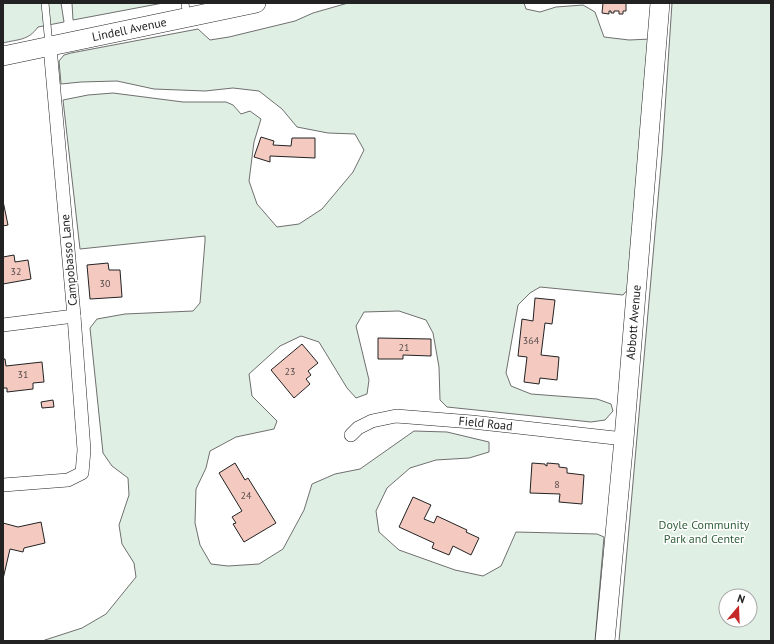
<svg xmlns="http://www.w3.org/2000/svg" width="774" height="644" font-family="'PT Sans',sans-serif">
	<rect width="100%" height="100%" fill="#fff"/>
	<!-- green -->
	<path fill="#e0efe3" stroke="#6f6f6f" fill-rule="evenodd" d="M 3,3 L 61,3 L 64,22 L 38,27 C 28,41 18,39 3,43 Z
		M 72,3 L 163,3 L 73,20 Z
		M 348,3 L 524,3 L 526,9 L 540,12 L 556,7 L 583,5 L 595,12 L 604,37 L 629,40 L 651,39 L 630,287 L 623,295 L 540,287 L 530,293 L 518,305 L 506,373 L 511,386 L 531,394 L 597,399 L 611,404 L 613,411 L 605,420 L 591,422 L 447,407 L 440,400 L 439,367 L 433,333 L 426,320 L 399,311 L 364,312 L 356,326 L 369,380 L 367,394 L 356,398 L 347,388 L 319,342 L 301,336 L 280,346 L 249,374 L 252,396 L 277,421 L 274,429 L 236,437 L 210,451 L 206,468 L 196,489 L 195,523 L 200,545 L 211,564 L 228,566 L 259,564 L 283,549 L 304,510 L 312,484 L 335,474 L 360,469 L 414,431 L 447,432 L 489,442 L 489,452 L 469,458 L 436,460 L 410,468 L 387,488 L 376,511 L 379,532 L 399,550 L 455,570 L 483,576 L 501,566 L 516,532 L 597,534 L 604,537 L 595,641 L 42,641 L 82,628 L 106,614 L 136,577 L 134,563 L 122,544 L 119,525 L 129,495 L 128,478 L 112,466 L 103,453 L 90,328 L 97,319 L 125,314 L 193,311 L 200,303 L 205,241 L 205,236 L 80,249 L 63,100 L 88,95 L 113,93 L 183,102 L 226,102 L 233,105 L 241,114 L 250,111 L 261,119 L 254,142 L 249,181 L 257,204 L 277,227 L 299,224 L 322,209 L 353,172 L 364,150 L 355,134 L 328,133 L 297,127 L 282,109 L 259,91 L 233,88 L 205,91 L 154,89 L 117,81 L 81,82 L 61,84 L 59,61 L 64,55 L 71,53 L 198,29 L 210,40 L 229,37 L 295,21 L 313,13 Z
		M 672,3 L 771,3 L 771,641 L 619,641 L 662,154 ZM 726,596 L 750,596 L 750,620 L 726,620 Z"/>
	<!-- building -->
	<path fill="#f3c9c0" stroke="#222" d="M 603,3 L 626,3 L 626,11 L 623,11 L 623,14 L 619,14 L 619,11 L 614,11 L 614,13 L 611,13 L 611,11 L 609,11 L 609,14 L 602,13 Z
		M 261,137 L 274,141 L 273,145 L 291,146 L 292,138 L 315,138 L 315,158 L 270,156 L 270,162 L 254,157 Z
		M 3,201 L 8,225 L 3,226 Z
		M 14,255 L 15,262 L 28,260 L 31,279 L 3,284 L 3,257 Z
		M 108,263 L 109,270 L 120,270 L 122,297 L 90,299 L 87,265 Z
		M 535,298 L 555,300 L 552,324 L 545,323 L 541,355 L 559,357 L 557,380 L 540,378 L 539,384 L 524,382 L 527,357 L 518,356 L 522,319 L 533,321 Z
		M 378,338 L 431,339 L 431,356 L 403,355 L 403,359 L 378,359 Z
		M 302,344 L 318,363 L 308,371 L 311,375 L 306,379 L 310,384 L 294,398 L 271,370 Z
		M 3,359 L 5,359 L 6,366 L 42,362 L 44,382 L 33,383 L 33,389 L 7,392 L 7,388 L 3,388 Z
		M 53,400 L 54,407 L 42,408 L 41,402 Z
		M 235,463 L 245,480 L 248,478 L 276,523 L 244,542 L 233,524 L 236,523 L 232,517 L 242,511 L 219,473 Z
		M 532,463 L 545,464 L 545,465 L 547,466 L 547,463 L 559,464 L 559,467 L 567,468 L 567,473 L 584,475 L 582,504 L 559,502 L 560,494 L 530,493 Z
		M 413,497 L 431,505 L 424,519 L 434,523 L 437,516 L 467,530 L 466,532 L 479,538 L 471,555 L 453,546 L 449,555 L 432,548 L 434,543 L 399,527 Z
		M 41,522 L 45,543 L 24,548 L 23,552 L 10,549 L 3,579 L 3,523 L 18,527 Z"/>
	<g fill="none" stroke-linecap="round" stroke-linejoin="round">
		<defs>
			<path id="lane" d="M 45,3 L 49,45
				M 185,3 L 187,18"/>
			<g id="street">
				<path d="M 3,325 L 74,316"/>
				<path id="s1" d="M 351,435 L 358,428 L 372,421 L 396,416 L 472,422 L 624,439"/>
				<path d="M 3,485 L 68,480 L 82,473 L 84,450 L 74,316 L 50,47"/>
			</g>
			<g id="secondary">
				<path id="s2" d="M 3,56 L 256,3"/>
				<path id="s3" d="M 605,641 L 624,439 L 660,3"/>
			</g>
		</defs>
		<!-- lane casing -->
		<use href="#lane" stroke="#222" stroke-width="8"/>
		<!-- street casing -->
		<use href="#street" stroke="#222" stroke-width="14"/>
		<!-- secondary casing -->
		<use href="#secondary" stroke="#222" stroke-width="20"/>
		<!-- lane -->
		<use href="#lane" stroke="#fff" stroke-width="7"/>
		<!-- street -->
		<use href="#street" stroke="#fff" stroke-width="13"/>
		<!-- secondary -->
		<use href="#secondary" stroke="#fff" stroke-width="19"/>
	</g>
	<g text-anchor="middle" stroke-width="3" stroke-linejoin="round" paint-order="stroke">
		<!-- number labels -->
		<g font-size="10" fill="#564c4a">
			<text x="16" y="275">32</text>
			<text x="105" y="287">30</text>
			<text x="531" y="344">364</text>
			<text x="404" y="351">21</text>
			<text x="290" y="375">23</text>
			<text x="23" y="378">31</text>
			<text x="557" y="488">8</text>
			<text x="246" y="499">24</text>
		</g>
		<!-- street labels -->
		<g font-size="12" fill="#222" stroke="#fff">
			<text dy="4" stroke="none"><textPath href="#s2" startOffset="129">Lindell Avenue</textPath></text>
			<text transform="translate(69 260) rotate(-95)" y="4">Campobasso Lane</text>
			<text dy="4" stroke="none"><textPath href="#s3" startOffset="320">Abbott Avenue</textPath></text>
			<text dy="4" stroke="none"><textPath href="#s1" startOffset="140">Field Road</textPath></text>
		</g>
		<!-- park labels -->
		<g font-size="12" fill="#2f5e38" stroke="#fff">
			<text x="704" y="529">Doyle Community<tspan x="704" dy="14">Park and Center</tspan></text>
		</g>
	</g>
	<!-- border -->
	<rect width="774" height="644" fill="none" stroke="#222222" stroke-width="8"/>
	<!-- north arrow -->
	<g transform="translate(738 608) rotate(19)"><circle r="19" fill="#ffffff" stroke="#a7a7a7"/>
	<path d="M0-3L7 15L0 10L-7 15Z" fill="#c62828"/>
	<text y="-6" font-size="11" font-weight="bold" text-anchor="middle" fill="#222222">N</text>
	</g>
</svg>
